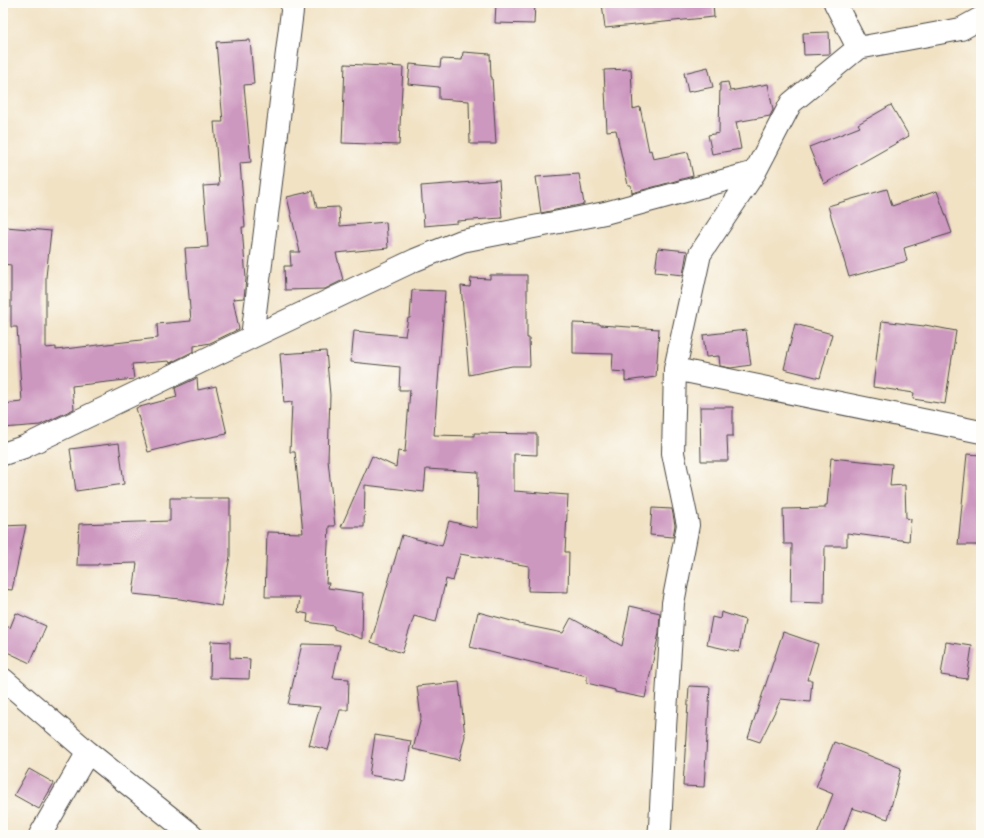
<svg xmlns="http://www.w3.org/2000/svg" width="984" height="838" font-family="Cardo,serif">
	<rect width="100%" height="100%" fill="#fdfcf7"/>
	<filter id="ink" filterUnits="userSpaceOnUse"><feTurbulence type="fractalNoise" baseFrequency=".025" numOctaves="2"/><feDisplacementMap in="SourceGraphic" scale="8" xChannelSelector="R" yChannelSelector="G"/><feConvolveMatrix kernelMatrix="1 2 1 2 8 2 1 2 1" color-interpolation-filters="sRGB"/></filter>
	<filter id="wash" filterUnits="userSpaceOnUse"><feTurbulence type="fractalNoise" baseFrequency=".012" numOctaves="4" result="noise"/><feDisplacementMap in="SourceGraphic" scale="16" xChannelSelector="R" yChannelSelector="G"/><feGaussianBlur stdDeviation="0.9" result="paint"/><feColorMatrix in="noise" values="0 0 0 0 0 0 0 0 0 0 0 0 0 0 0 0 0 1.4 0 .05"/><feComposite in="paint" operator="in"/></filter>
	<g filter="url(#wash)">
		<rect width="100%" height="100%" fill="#f1e2c4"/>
		<g id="blocks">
			<!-- building -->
			<path fill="#cd98c0" d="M 496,3 L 535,3 L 534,24 L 495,23 Z
				M 602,3 L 713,3 L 714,17 L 605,28 Z
				M 829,32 L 830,54 L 804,55 L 803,33 Z
				M 250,40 L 254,84 L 244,85 L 251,162 L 240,163 L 245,227 L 242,227 L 246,279 L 244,298 L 233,299 L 239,329 L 210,343 L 194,346 L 194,351 L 170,363 L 169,361 L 132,364 L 134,379 L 72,386 L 74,409 L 40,425 L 3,428 L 3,404 L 22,402 L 17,327 L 11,327 L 11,265 L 3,264 L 6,227 L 51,231 L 46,277 L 46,348 L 56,347 L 56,350 L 158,338 L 157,324 L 191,321 L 185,248 L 208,247 L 203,186 L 219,185 L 214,122 L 223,122 L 216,42 Z
				M 463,52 L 490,54 L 491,77 L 492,77 L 496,144 L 470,144 L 469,101 L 439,99 L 439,87 L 408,84 L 410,64 L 440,67 L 441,59 L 462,60 Z
				M 345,64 L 403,67 L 399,145 L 342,143 Z
				M 708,67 L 713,87 L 688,92 L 684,73 Z
				M 631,69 L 633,109 L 640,107 L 649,151 L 651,150 L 653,159 L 688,152 L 693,176 L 632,193 L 631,185 L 628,185 L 616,130 L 607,131 L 604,70 Z
				M 728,82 L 730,91 L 768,84 L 773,110 L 770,116 L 736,122 L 741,149 L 712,154 L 708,135 L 719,133 L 720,83 Z
				M 891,105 L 909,136 L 824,184 L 809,147 L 860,127 L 858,124 Z
				M 579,174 L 584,204 L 541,213 L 536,177 Z
				M 499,180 L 502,218 L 457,221 L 457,223 L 424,226 L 421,186 Z
				M 887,189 L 892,206 L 937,191 L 952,233 L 904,248 L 907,261 L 849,277 L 828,206 Z
				M 313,191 L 317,208 L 339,207 L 340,226 L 386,222 L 388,248 L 336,253 L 343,280 L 325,289 L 285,290 L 284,266 L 291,266 L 290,252 L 300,252 L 287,197 Z
				M 658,248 L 687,251 L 683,275 L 655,272 Z
				M 490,275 L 527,275 L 527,338 L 529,338 L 530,366 L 512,366 L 469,375 L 461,286 L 470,287 L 471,278 L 490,279 Z
				M 412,290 L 445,291 L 434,435 L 474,436 L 474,433 L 537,434 L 537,455 L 514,454 L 514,491 L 568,495 L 565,552 L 569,552 L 568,592 L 528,591 L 529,566 L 460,554 L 453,581 L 446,579 L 436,622 L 414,616 L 402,653 L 371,642 L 402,535 L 442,546 L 449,521 L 477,528 L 478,472 L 426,469 L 424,492 L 365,485 L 364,527 L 341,527 L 372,456 L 396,467 L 398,451 L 405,452 L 410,390 L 399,390 L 400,367 L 351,362 L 354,331 L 405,336 L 408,318 L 410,318 Z
				M 882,321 L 924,326 L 925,325 L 956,331 L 945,404 L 913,399 L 914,393 L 873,387 L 878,343 L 879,343 Z
				M 573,323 L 600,324 L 600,325 L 659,329 L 656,377 L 625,381 L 625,372 L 612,371 L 613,354 L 573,353 Z
				M 795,324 L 832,334 L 820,378 L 784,369 Z
				M 746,330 L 751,365 L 731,368 L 720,366 L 719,356 L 706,357 L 703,335 Z
				M 326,351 L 330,395 L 328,460 L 335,526 L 329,526 L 326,583 L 329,583 L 328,588 L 363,593 L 362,639 L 334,629 L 334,626 L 307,622 L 308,614 L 298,612 L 300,597 L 265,597 L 267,532 L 303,533 L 295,452 L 290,452 L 292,402 L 284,403 L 280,354 Z
				M 197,378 L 198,390 L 216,386 L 227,434 L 191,441 L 148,452 L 136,408 L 177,397 L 175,388 Z
				M 700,407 L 733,407 L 733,436 L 727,436 L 728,461 L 701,461 Z
				M 119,443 L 124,484 L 76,491 L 70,449 Z
				M 967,454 L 981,455 L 981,545 L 958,545 Z
				M 831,458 L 892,464 L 890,486 L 905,485 L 906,518 L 911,519 L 909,541 L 847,533 L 847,546 L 825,546 L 824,603 L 791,602 L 792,544 L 784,544 L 783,509 L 825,508 L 825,505 L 827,505 Z
				M 170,498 L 230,498 L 230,556 L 221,606 L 180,599 L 133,594 L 137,563 L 98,564 L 98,565 L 77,565 L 79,524 L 170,521 Z
				M 652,508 L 672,509 L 675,525 L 673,537 L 650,535 Z
				M 26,525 L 12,590 L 3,589 L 3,526 Z
				M 630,606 L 660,613 L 659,633 L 645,698 L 615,692 L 615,690 L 587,683 L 587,676 L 470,647 L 478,612 L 519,623 L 519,624 L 563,633 L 571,618 L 622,646 Z
				M 721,612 L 745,620 L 739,652 L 707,645 L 712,617 L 720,619 Z
				M 16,613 L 46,626 L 30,663 L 3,650 L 3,624 L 10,628 Z
				M 783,632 L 818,644 L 807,680 L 812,680 L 810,702 L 781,699 L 760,742 L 748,738 Z
				M 211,641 L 230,642 L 230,658 L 250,659 L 249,679 L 210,678 Z
				M 946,642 L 972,646 L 967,679 L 941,675 Z
				M 302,644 L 340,645 L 333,678 L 349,679 L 348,710 L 340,710 L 328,750 L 309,745 L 320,707 L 288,704 Z
				M 459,682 L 465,736 L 459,760 L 413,749 L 421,718 L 417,686 Z
				M 689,686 L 710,687 L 704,787 L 683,786 Z
				M 375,735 L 411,741 L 405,781 L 369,775 Z
				M 834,742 L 901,768 L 888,819 L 852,808 L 842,835 L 817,835 L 833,794 L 816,787 Z
				M 29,769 L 54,783 L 39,809 L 14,795 Z"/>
		</g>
	</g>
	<g filter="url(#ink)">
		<use href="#blocks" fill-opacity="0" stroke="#494642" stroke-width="1"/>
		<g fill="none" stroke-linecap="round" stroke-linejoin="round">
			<defs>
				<path id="minor" d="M 835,3 L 858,48
					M 252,337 L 293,3
					M 675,369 L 981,432
					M 3,454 L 24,447 L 252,337 L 415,260 L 462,241 L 605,213 L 755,172
					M 3,679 L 88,752 L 192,835
					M 40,835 L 88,752
					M 659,835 L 660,827 L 665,728 L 673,603 L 688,525 L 673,453 L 675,369 L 700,254 L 755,172 L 791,103 L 858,48 L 961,29 L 981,18"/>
			</defs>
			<!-- minor casing -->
			<use href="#minor" stroke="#494642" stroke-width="24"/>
			<!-- minor -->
			<use href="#minor" stroke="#fff" stroke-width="22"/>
		</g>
	</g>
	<!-- margin -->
	<rect width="984" height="838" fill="none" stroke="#fdfcf7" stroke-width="16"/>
</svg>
